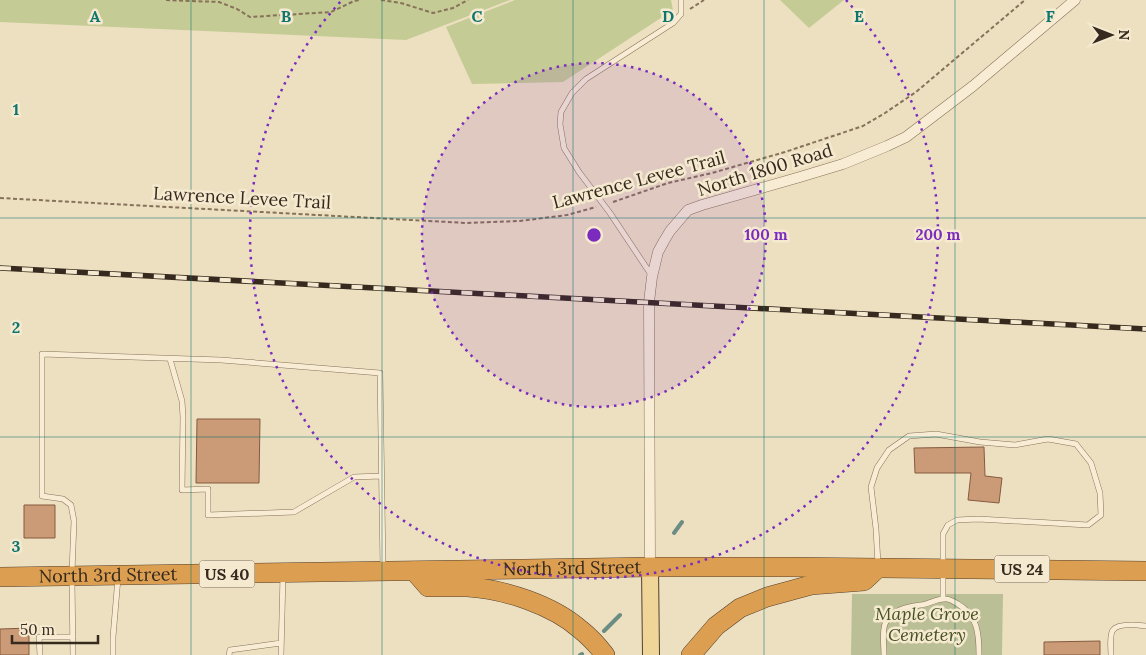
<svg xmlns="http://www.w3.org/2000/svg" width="1146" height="655" font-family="Lora,serif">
	<rect width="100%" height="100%" fill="#ede0c1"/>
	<!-- green -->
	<path fill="#c5cb95" d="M 0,0 L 510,0 L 406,40 L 0,22 Z
		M 515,0 L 671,0 L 673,10 L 563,82 L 472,84 L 446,27 Z
		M 780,0 L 844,0 L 809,28 Z"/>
	<!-- cemetery -->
	<path fill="#babf95" d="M 852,594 L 1003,594 L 1002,655 L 851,655 Z"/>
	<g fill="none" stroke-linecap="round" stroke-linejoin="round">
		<!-- stream -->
		<path stroke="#6b8d84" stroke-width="4" d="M 674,533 L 682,522
			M 604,631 L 620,615
			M 580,655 L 582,654"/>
	</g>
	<!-- building -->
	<path fill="#cb9a77" stroke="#855b3f" d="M 197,419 L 260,419 L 259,483 L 196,483 Z
		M 984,447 L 985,476 L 1002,478 L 999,503 L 968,500 L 971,473 L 915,473 L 914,448 Z
		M 24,505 L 55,505 L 55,538 L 24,538 Z
		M 29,628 L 29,655 L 0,655 L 0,629 Z
		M 1100,641 L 1100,655 L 1044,655 L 1044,642 Z"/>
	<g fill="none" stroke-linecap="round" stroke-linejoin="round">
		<defs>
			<path id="lane" d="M 652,276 L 610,213 L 579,172 L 564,148 L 560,124 L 561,112 L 572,93 L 586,79 L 673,23 L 681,14 L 681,0
				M 170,359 L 182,401 L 183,417 L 182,490 L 208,489 L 208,515 L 294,512 L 354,477 L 381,476
				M 878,564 L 876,529 L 871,487 L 877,468 L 889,450 L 909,436 L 936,434 L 980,442 L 1015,445 L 1048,439 L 1076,444 L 1091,463 L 1100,493 L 1101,515 L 1088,525 L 978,519 L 957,520 L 948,525 L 943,534 L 943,599
				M 72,572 L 74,521 L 71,505 L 63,499 L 42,496 L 42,354 L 221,360 L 380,373 L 383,568
				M 72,581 L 73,655
				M 40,655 L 39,637 L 73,637
				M 113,655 L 113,637 L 118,578
				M 229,655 L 230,650 L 281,643
				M 281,655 L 283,575
				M 884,655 C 884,647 882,631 885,624 C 892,609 907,607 921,605 C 929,604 936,599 944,599 C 949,598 954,602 958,604 C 978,616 979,634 979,655
				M 1111,655 C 1111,648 1109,635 1113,630 C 1118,623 1138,625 1146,626"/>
			<path id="street" d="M 650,567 L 649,302 L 652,277 L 658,252 L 664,241 L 670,231 L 688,210 L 702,205 L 800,177 L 843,164 L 887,146 L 906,137 L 973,86 L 1075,0"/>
			<path id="primary" d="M 650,567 L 651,655"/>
			<g id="highway">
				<path d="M 414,571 L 428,587 C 441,587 454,587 467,587 C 504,589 553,605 581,630 C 590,637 598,646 605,655"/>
				<path id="s1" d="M 0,577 L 650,567 L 789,567 L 1146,571"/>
				<path d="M 691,655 L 716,626 L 740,608 L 767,597 L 811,585 L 864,581 L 878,568"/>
			</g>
		</defs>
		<!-- lane casing -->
		<use href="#lane" stroke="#867159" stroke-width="6"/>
		<!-- street casing -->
		<use href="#street" stroke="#867159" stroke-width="11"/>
		<!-- primary casing -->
		<use href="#primary" stroke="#543f2d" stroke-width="18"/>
		<!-- highway casing -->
		<use href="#highway" stroke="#543f2d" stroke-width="20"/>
		<!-- path -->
		<path stroke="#867159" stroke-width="2" stroke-dasharray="4 2.5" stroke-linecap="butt" d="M 166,0 L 219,2 L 237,9 L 250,17 L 331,12 L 354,1 L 360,0
			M 381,0 L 401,3 L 433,13 L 453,8 L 468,0
			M 690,9 L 704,0
			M 0,198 L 467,223 L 520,221 L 567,215 L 596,207
			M 613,202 L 668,183 L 712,173 L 785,152 L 863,126 L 885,113 L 916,92 L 1025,0"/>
		<!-- lane -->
		<use href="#lane" stroke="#f8edd4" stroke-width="5"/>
		<!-- street -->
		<use href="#street" stroke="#f8edd4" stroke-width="10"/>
		<!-- primary -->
		<use href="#primary" stroke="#f0d599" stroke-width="16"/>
		<!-- highway -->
		<use href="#highway" stroke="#dc9f52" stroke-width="19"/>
		<defs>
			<path id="rail" d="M 0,268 L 1146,329"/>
		</defs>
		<!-- rail casing -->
		<use href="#rail" stroke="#36291d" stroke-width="5.5"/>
		<!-- rail -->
		<use href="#rail" stroke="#f5ead0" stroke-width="4" stroke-dasharray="11" stroke-linecap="butt"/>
	</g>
	<!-- grid -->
	<path fill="none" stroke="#0f766e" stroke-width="1" stroke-opacity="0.55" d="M 191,0 L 191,655M 382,0 L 382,655M 573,0 L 573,655M 764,0 L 764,655M 955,0 L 955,655M 0,218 L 1146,218M 0,437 L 1146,437"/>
	<!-- distance rings -->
	<circle cx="594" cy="235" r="172" fill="#7b2cbf" fill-opacity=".12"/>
	<g fill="none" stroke="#7b2cbf" stroke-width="2.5" stroke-dasharray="2.5 5">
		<circle cx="594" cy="235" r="172"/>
		<path d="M846 0A344 344 0 1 1 342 0"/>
	</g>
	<g text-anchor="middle" stroke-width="5" stroke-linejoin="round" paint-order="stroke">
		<!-- shield labels -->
		<g fill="#f5ead0" stroke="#6f6353" stroke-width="1">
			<rect x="994.5" y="555.5" width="55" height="27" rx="4"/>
			<rect x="199.5" y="560.5" width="55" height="27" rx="4"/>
		</g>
		<g font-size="16" font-weight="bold" fill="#36291d">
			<text x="1022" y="575">US 24</text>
			<text x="227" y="580">US 40</text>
		</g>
		<!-- street labels -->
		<g font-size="18" fill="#36291d" stroke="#f5ead0">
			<text transform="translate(765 170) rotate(-17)" y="6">North 1800 Road</text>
			<text transform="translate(639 180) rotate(-15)" y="6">Lawrence Levee Trail</text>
			<text transform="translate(242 198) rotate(3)" y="6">Lawrence Levee Trail</text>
			<text dy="6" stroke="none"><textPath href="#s1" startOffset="572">North 3rd Street</textPath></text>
			<text dy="6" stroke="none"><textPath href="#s1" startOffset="108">North 3rd Street</textPath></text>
		</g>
		<!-- park labels -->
		<g font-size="18" font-style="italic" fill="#475224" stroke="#f5ead0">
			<text x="927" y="620">Maple Grove<tspan x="927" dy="21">Cemetery</tspan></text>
		</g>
	</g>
	<g font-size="16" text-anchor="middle" font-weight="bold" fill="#0f766e" stroke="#f5ead0" stroke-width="5" stroke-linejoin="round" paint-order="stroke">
		<text x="95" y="22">A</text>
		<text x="286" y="22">B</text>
		<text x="477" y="22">C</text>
		<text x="668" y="22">D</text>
		<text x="859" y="22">E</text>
		<text x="1050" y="22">F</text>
		<text x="16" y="115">1</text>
		<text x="16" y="333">2</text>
		<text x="16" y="552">3</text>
	</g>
	<circle cx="594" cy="235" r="8" fill="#7b2cbf" stroke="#f5ead0" stroke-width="2.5"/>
	<g font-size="15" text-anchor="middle" font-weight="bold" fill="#7b2cbf" stroke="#f5ead0" stroke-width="5" stroke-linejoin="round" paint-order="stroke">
		<text x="766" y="240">100 m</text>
		<text x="938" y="240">200 m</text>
	</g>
	<!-- north arrow -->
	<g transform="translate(1111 35) rotate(90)" stroke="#f5ead0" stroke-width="4" paint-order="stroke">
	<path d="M0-4L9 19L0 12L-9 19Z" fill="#36291d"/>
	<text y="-8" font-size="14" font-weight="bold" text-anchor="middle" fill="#36291d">N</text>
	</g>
	<!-- scale -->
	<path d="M12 635v8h86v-8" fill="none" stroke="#36291d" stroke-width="2.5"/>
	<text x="20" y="635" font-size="15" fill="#36291d" stroke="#f5ead0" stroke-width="4" paint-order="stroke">50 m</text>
</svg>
